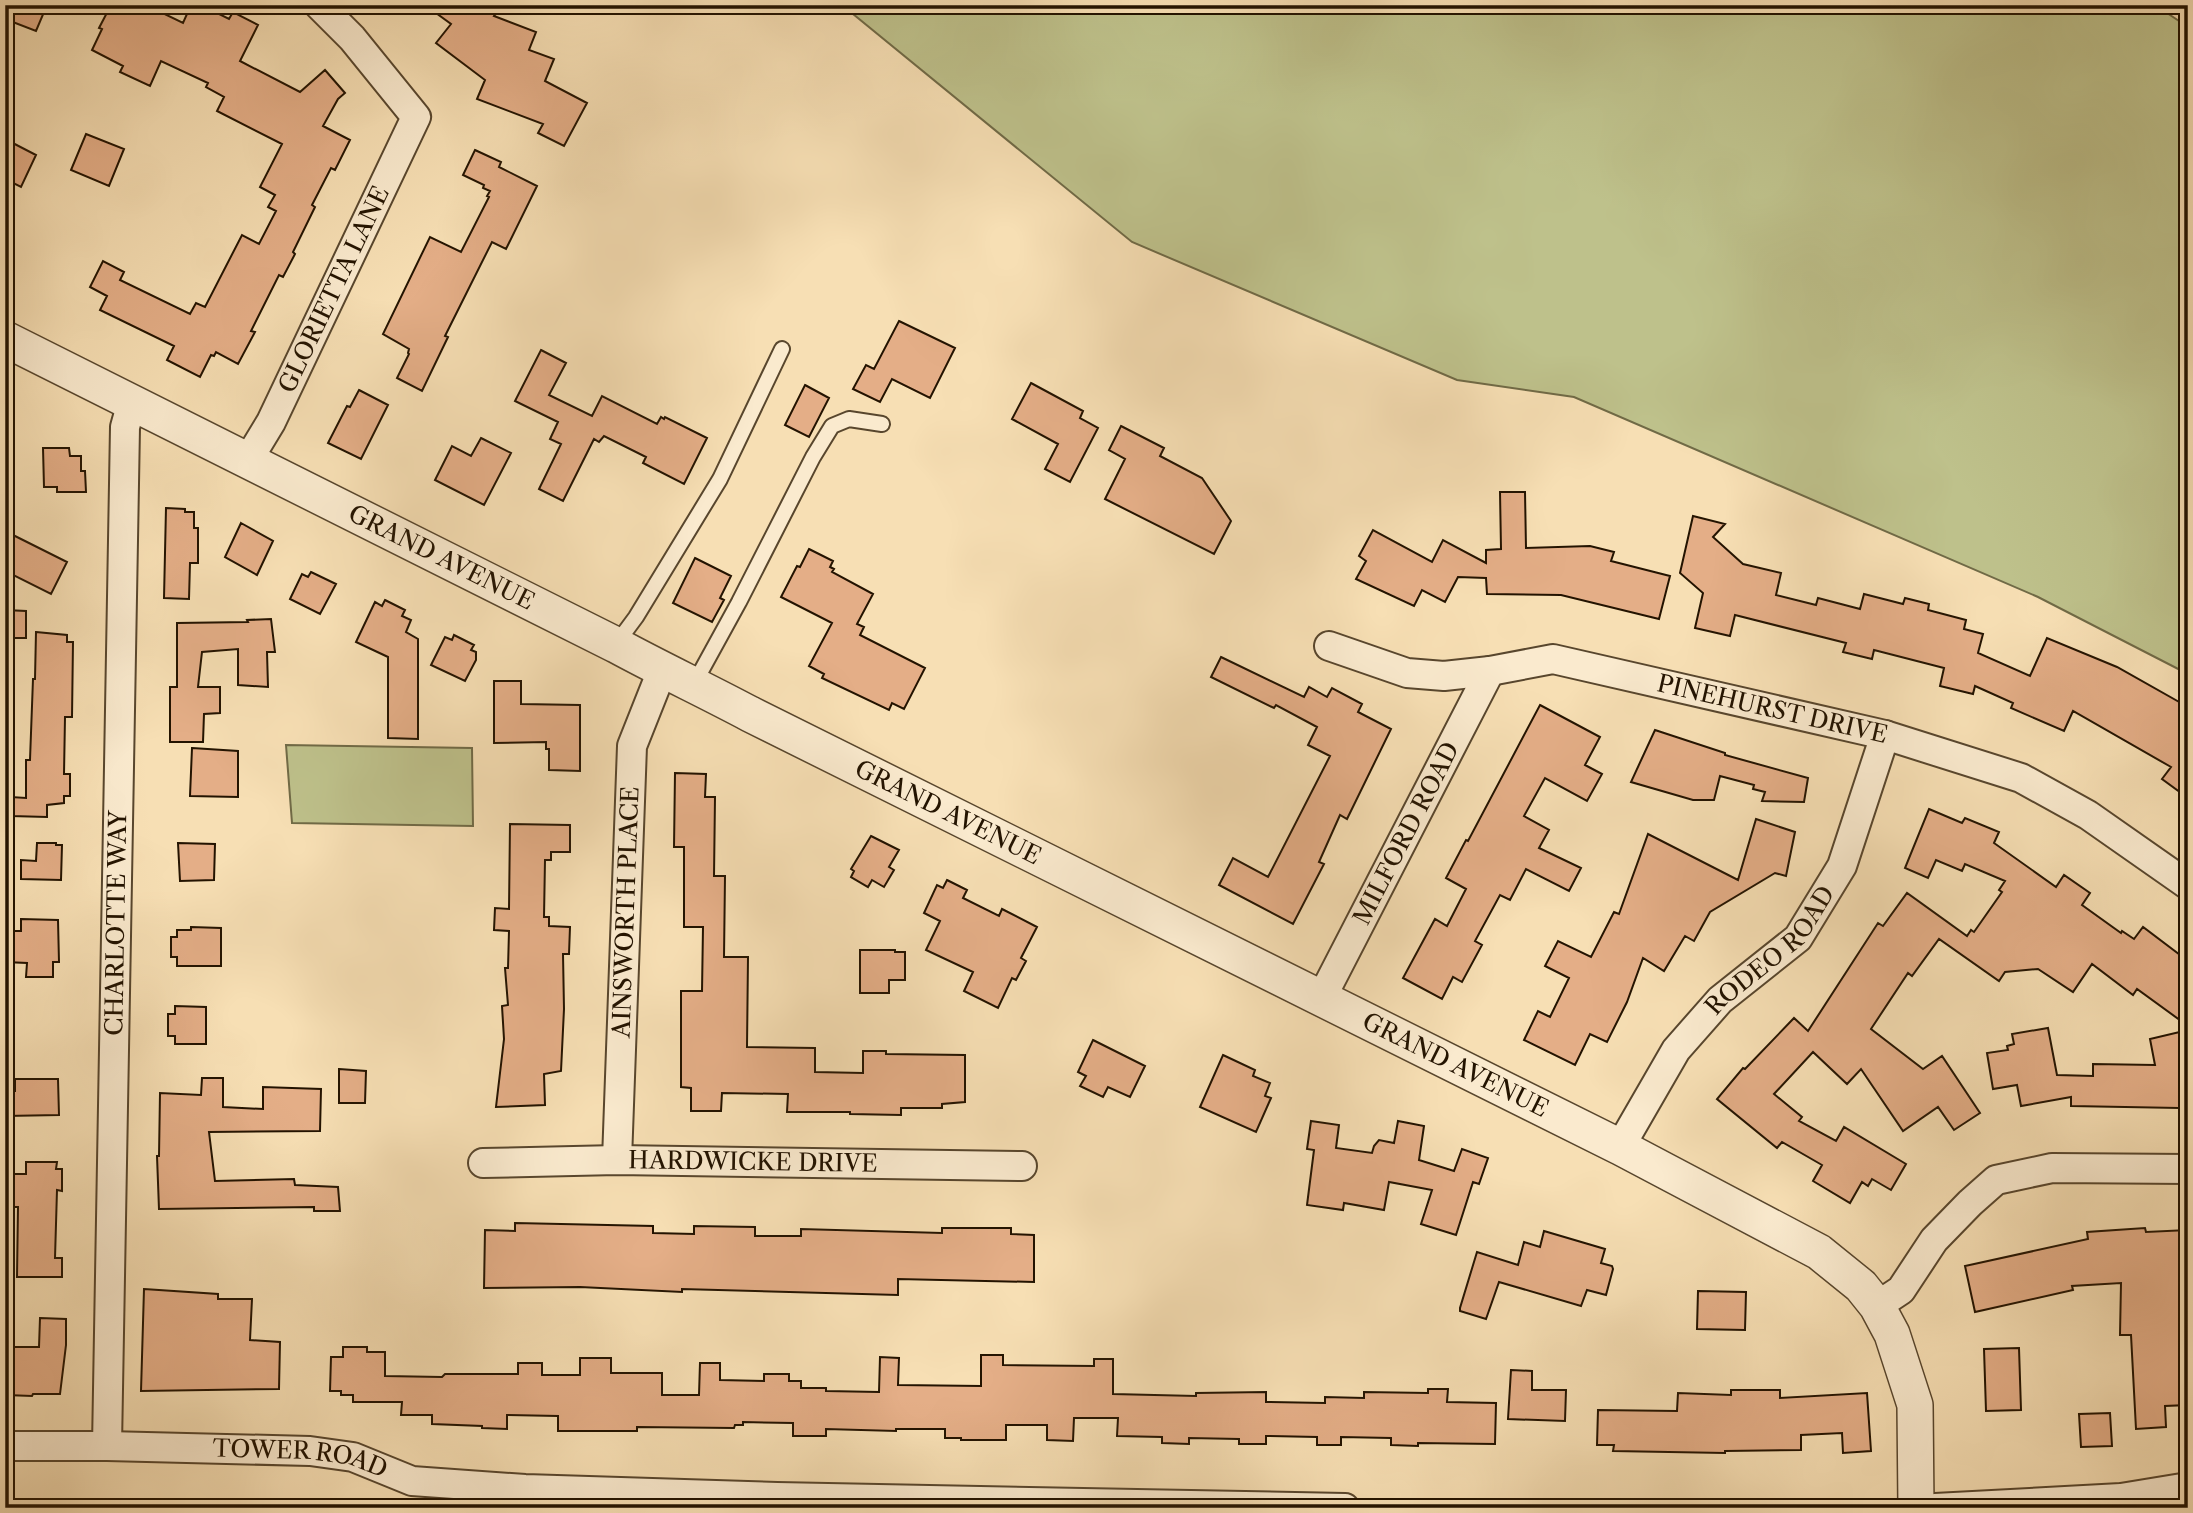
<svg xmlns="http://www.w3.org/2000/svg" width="2193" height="1513" font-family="'Libre Caslon Text',serif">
	<rect width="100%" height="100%" fill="#f7dfb4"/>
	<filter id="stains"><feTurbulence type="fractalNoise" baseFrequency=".00286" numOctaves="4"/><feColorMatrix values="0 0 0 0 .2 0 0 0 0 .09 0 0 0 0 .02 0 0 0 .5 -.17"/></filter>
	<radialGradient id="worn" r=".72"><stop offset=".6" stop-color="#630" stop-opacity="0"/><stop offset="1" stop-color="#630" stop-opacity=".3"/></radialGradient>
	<!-- green -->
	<path fill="#bec18b" stroke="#706a46" stroke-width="2" d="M 842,5 L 2155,5 L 2188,27 L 2188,674 L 2038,597 L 1574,397 L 1457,380 L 1132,242 Z
		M 286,745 L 472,748 L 473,826 L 292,823 Z"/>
	<!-- building -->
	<path fill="#e4ae87" stroke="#231300" stroke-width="2" d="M 5,5 L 47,5 L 36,31 L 5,19 Z
		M 111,5 L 146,5 L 183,23 L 191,5 L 201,5 L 229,19 L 233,12 L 258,25 L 240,61 L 300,92 L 325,70 L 345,93 L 338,99 L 323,126 L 350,140 L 335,170 L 331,168 L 312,205 L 315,207 L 293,252 L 295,254 L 283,277 L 279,275 L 251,331 L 255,332 L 238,364 L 216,352 L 214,356 L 211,355 L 200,377 L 167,360 L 174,346 L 100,310 L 107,296 L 90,287 L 103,261 L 124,272 L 120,280 L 190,314 L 196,303 L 205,307 L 242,235 L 259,244 L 276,211 L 268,207 L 275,195 L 260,187 L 282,144 L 217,111 L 224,97 L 206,87 L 208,83 L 161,61 L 150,86 L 120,72 L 123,66 L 92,50 L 102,29 L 99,28 Z
		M 425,5 L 502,5 L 494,16 L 536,32 L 529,50 L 554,59 L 545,81 L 587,103 L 564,146 L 538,133 L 543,124 L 477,99 L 485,80 L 436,43 L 451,24 Z
		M 86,134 L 124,149 L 109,186 L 71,170 Z
		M 5,139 L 36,155 L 21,187 L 5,179 Z
		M 475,150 L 501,162 L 499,167 L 537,186 L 506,249 L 492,242 L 445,336 L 448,337 L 422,391 L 397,378 L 409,354 L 408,353 L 409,349 L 383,334 L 430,237 L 461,252 L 489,197 L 487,196 L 490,191 L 483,188 L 484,185 L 463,175 Z
		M 899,321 L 955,348 L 930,398 L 892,379 L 880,402 L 853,389 L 866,365 L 874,369 Z
		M 541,350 L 566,363 L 549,395 L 592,416 L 602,396 L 657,424 L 661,417 L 664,419 L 665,417 L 707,438 L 684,484 L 643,463 L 646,457 L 604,436 L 599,442 L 594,439 L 563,501 L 539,489 L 561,444 L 550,439 L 558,422 L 515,401 Z
		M 1031,383 L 1083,411 L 1080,418 L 1098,428 L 1070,482 L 1045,469 L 1058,444 L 1012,419 Z
		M 805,385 L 829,398 L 809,437 L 785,425 Z
		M 359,390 L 388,405 L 361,459 L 328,443 L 347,406 L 350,407 Z
		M 1121,426 L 1164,448 L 1160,456 L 1202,478 L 1231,521 L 1214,554 L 1105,499 L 1125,459 L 1109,450 Z
		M 481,438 L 511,453 L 484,505 L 435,480 L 452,446 L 471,456 Z
		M 43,448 L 69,448 L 70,456 L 81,456 L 81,471 L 85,471 L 86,492 L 57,492 L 57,487 L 44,487 Z
		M 1500,492 L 1525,492 L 1526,548 L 1590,546 L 1614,552 L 1611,561 L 1670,576 L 1659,619 L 1561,595 L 1487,594 L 1486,578 L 1458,577 L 1445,602 L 1422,590 L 1414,606 L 1356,579 L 1366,561 L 1359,556 L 1373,530 L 1432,562 L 1443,540 L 1486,563 L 1486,550 L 1501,549 Z
		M 166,508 L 185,509 L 185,512 L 194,512 L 194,528 L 198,528 L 198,563 L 190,563 L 189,599 L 164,598 Z
		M 1693,516 L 1725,524 L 1713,537 L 1743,564 L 1781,573 L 1776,595 L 1816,605 L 1818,598 L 1860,609 L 1864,594 L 1903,604 L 1905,598 L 1929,604 L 1928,610 L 1966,620 L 1964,629 L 1983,634 L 1978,653 L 2030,676 L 2047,638 L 2117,667 L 2188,707 L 2188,798 L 2162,779 L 2171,767 L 2073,711 L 2064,731 L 2011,708 L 2013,703 L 1975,686 L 1973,694 L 1940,686 L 1944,668 L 1874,650 L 1872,659 L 1843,652 L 1846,643 L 1735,615 L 1730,636 L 1695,628 L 1703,593 L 1680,573 Z
		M 241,523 L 273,541 L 257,575 L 225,557 Z
		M 5,531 L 67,562 L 51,594 L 5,571 Z
		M 809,549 L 833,561 L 830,567 L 834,569 L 832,572 L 873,594 L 857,624 L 864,627 L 860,635 L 925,668 L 904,709 L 892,703 L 889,710 L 822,678 L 824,674 L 809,666 L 832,623 L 781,597 L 797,566 L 800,567 Z
		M 695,558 L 731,576 L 720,598 L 724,600 L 712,622 L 673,603 Z
		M 311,572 L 336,584 L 320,614 L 290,599 L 302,574 L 308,577 Z
		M 385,600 L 405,610 L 402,616 L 411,620 L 406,632 L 418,639 L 418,739 L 388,738 L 388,657 L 356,642 L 375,602 L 382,606 Z
		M 5,610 L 26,611 L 26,638 L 5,638 Z
		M 271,619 L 275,652 L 267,652 L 268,687 L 238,685 L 238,649 L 202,652 L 198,687 L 220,687 L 220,713 L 204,714 L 203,742 L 170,742 L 170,687 L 177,687 L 177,623 L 248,622 L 247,620 Z
		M 36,632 L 67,635 L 67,642 L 73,642 L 72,717 L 65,717 L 64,774 L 70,774 L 70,796 L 64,796 L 64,803 L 47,805 L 47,817 L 11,816 L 11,797 L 26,798 L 26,760 L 30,760 L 33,679 L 35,679 Z
		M 454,635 L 474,645 L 471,650 L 476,652 L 476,660 L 465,681 L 431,665 L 445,637 L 452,640 Z
		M 1221,657 L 1304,697 L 1309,687 L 1327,697 L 1332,688 L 1362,704 L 1358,712 L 1391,729 L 1347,819 L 1340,815 L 1319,862 L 1324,864 L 1293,924 L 1219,885 L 1233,858 L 1268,877 L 1330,756 L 1308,745 L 1317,727 L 1276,705 L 1274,708 L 1211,677 Z
		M 494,681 L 521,681 L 521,704 L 580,705 L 580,771 L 549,770 L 549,749 L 546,749 L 546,742 L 494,743 Z
		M 1540,705 L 1600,737 L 1585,765 L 1602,774 L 1587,801 L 1545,778 L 1524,816 L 1549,830 L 1539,848 L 1581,868 L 1569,891 L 1526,869 L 1510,900 L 1500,895 L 1475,941 L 1482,945 L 1462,982 L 1453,977 L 1442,999 L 1403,978 L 1435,919 L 1447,926 L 1466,889 L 1446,878 L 1466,840 L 1468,841 Z
		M 1655,730 L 1725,753 L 1725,755 L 1808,778 L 1804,802 L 1762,801 L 1765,792 L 1753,789 L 1754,785 L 1720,776 L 1714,800 L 1693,800 L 1631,782 Z
		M 192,748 L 238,751 L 238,797 L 190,796 Z
		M 675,773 L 706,774 L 705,797 L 715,797 L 714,876 L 725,876 L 724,957 L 748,957 L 747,1047 L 815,1048 L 815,1072 L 863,1073 L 863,1051 L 886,1051 L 886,1054 L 965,1055 L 965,1102 L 942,1104 L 942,1108 L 901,1108 L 901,1115 L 850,1114 L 850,1112 L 787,1112 L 788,1094 L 722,1093 L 721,1111 L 691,1111 L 691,1088 L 681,1087 L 681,991 L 702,991 L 703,927 L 684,927 L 684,847 L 674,847 Z
		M 1929,809 L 1962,823 L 1965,818 L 1999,832 L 1994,843 L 2056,887 L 2064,875 L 2090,893 L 2082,905 L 2121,933 L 2122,931 L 2134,939 L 2143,927 L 2188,961 L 2188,1026 L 2137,989 L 2133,995 L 2092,964 L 2073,992 L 2038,969 L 2005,972 L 1999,981 L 1939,939 L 1912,976 L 1908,973 L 1871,1029 L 1923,1069 L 1942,1056 L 1980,1113 L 1954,1130 L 1938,1107 L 1903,1131 L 1861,1069 L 1847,1084 L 1813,1052 L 1774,1094 L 1802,1117 L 1799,1121 L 1836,1141 L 1844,1127 L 1906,1164 L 1891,1190 L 1872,1179 L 1868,1186 L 1862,1182 L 1850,1203 L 1813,1181 L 1822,1165 L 1782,1142 L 1777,1148 L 1717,1099 L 1743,1068 L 1745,1069 L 1794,1018 L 1808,1031 L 1878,923 L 1883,926 L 1907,893 L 1967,936 L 1971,930 L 1974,932 L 2002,892 L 1999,890 L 2005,881 L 1965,864 L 1962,871 L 1936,860 L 1928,878 L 1905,868 Z
		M 1756,819 L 1795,832 L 1786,876 L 1775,873 L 1710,912 L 1694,941 L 1685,936 L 1664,971 L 1643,958 L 1627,1002 L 1607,1042 L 1590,1034 L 1575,1065 L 1524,1040 L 1538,1011 L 1550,1017 L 1569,978 L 1545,966 L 1558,941 L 1591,957 L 1614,912 L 1619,914 L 1648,834 L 1738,880 Z
		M 510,824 L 570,825 L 570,852 L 551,852 L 551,860 L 545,860 L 544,917 L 549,917 L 549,926 L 570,927 L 569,954 L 563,954 L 564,1009 L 561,1071 L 544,1074 L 545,1105 L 496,1107 L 504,1039 L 502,1006 L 508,1005 L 505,968 L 508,968 L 509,931 L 494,930 L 495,908 L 509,909 Z
		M 871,836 L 899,850 L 889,867 L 894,870 L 884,887 L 872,880 L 868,887 L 851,877 L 854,871 L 851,869 Z
		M 37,843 L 56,843 L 56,845 L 62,845 L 61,880 L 21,879 L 21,860 L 36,861 Z
		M 178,843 L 215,844 L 214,880 L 180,881 Z
		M 947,880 L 967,890 L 963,898 L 999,916 L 1002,909 L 1037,927 L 1021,958 L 1026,961 L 1016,980 L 1012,978 L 998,1008 L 964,991 L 973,972 L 926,950 L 940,921 L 924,913 L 937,885 L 943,888 Z
		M 21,919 L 58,920 L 59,962 L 53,962 L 53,977 L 26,977 L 27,963 L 5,962 L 5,931 L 21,931 Z
		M 191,927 L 221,928 L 221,966 L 177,966 L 177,957 L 171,957 L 171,937 L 177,937 L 177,930 L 191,930 Z
		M 860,950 L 895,950 L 895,952 L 905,952 L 905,980 L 889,980 L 889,993 L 860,993 Z
		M 175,1006 L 206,1007 L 206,1044 L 175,1044 L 175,1036 L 168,1036 L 168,1014 L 175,1014 Z
		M 2048,1028 L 2057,1075 L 2093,1076 L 2093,1064 L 2155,1065 L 2150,1039 L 2188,1030 L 2188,1082 L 2180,1076 L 2179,1108 L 2071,1106 L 2071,1097 L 2021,1106 L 2017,1085 L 1993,1089 L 1987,1053 L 2008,1050 L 2007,1046 L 2014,1044 L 2012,1034 Z
		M 1093,1040 L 1145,1066 L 1130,1097 L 1108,1087 L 1103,1097 L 1080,1086 L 1086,1076 L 1078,1072 Z
		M 1223,1055 L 1255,1070 L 1253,1076 L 1270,1083 L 1265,1096 L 1271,1098 L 1256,1132 L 1200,1107 Z
		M 339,1069 L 366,1071 L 365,1103 L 339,1103 Z
		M 202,1078 L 223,1078 L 223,1107 L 263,1109 L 263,1087 L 321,1089 L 320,1131 L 209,1132 L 215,1181 L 294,1179 L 295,1185 L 338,1187 L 340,1211 L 314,1211 L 314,1207 L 159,1209 L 157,1156 L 159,1156 L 160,1093 L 201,1095 Z
		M 15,1079 L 58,1079 L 59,1115 L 5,1116 L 5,1091 L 15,1091 Z
		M 1311,1121 L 1339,1125 L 1336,1148 L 1372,1153 L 1374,1146 L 1379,1140 L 1394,1143 L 1398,1121 L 1424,1126 L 1419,1160 L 1454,1171 L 1462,1149 L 1488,1158 L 1479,1184 L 1473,1182 L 1456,1235 L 1421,1224 L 1432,1190 L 1389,1182 L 1384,1210 L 1344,1203 L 1343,1210 L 1307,1205 L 1314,1150 L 1307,1149 Z
		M 26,1162 L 57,1162 L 56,1169 L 62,1169 L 62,1191 L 57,1190 L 55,1258 L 62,1258 L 62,1277 L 17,1277 L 18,1207 L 5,1207 L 5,1174 L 26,1174 Z
		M 515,1223 L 653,1226 L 653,1233 L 694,1234 L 694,1226 L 755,1227 L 755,1236 L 801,1236 L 801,1229 L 942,1233 L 942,1228 L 1011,1228 L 1011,1234 L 1034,1235 L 1034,1282 L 898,1279 L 898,1295 L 682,1289 L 682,1292 L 580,1287 L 484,1288 L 485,1230 L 515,1231 Z
		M 2145,1228 L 2146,1232 L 2188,1230 L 2188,1290 L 2181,1291 L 2180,1359 L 2188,1359 L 2188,1405 L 2165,1406 L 2166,1427 L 2136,1429 L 2131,1335 L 2120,1335 L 2121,1283 L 2072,1286 L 2073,1290 L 1975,1312 L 1965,1266 L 2088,1239 L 2087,1232 Z
		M 1544,1231 L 1605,1249 L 1601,1263 L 1612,1266 L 1613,1269 L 1606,1295 L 1587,1290 L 1581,1306 L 1499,1282 L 1486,1319 L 1460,1311 L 1460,1308 L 1477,1252 L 1518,1265 L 1524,1242 L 1540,1247 Z
		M 144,1289 L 218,1294 L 218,1299 L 252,1299 L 250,1340 L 280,1342 L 279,1389 L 141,1391 Z
		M 1698,1291 L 1746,1292 L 1745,1330 L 1697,1329 Z
		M 40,1318 L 66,1319 L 66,1345 L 60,1394 L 33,1394 L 32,1396 L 6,1395 L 7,1347 L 39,1347 Z
		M 343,1347 L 367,1347 L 367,1352 L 385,1352 L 385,1376 L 442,1377 L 445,1374 L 518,1374 L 518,1363 L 542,1363 L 542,1375 L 580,1375 L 580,1358 L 611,1358 L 611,1373 L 662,1373 L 662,1395 L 699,1395 L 700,1363 L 720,1363 L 720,1380 L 764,1381 L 764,1374 L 789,1374 L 789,1381 L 801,1381 L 801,1388 L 826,1388 L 826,1391 L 879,1392 L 880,1357 L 899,1358 L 898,1385 L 981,1386 L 981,1355 L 1003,1355 L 1003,1365 L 1094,1366 L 1094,1359 L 1113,1359 L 1113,1394 L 1196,1396 L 1196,1393 L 1266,1392 L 1266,1402 L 1325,1403 L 1325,1397 L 1364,1398 L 1364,1392 L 1428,1393 L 1428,1389 L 1448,1389 L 1447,1402 L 1496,1403 L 1495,1444 L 1418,1443 L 1418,1446 L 1391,1445 L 1391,1438 L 1341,1437 L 1341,1445 L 1317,1445 L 1317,1437 L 1266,1436 L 1266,1444 L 1239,1444 L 1239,1439 L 1189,1438 L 1189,1444 L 1162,1443 L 1162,1437 L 1117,1436 L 1118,1418 L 1074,1418 L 1073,1441 L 1047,1440 L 1047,1425 L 1006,1425 L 1006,1440 L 961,1440 L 961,1438 L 945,1438 L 945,1429 L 896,1429 L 896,1431 L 826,1429 L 826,1436 L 793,1436 L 793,1423 L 743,1422 L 743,1425 L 735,1425 L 734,1428 L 637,1427 L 637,1431 L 558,1431 L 558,1416 L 507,1415 L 507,1429 L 482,1428 L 482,1426 L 432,1424 L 432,1415 L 401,1415 L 402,1402 L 353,1402 L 353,1395 L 341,1395 L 341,1391 L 330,1391 L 331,1357 L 343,1357 Z
		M 2019,1348 L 2021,1410 L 1986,1411 L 1984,1349 Z
		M 1511,1370 L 1532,1371 L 1532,1390 L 1566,1390 L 1565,1421 L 1508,1419 Z
		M 1731,1390 L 1780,1390 L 1780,1398 L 1867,1393 L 1871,1451 L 1843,1453 L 1842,1433 L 1801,1435 L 1801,1450 L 1725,1451 L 1725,1453 L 1613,1451 L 1614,1445 L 1597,1445 L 1598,1410 L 1677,1411 L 1678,1393 L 1731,1395 Z
		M 2110,1413 L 2112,1446 L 2081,1447 L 2079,1414 Z"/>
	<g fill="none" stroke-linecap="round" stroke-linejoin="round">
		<defs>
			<path id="service" d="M 616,644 L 636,617 L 720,479 L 782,349
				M 694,684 L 739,602 L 813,457 L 832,426 L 849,419 L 882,424"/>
			<g id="minor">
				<path id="s1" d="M 248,460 L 271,422 L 416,117 L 352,38 L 319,5"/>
				<path id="s2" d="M 1329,646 L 1407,673 L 1444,676 L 1490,671 L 1553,659 L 1885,735 L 2021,778 L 2088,815 L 2188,885"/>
				<path id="s3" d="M 1322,997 L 1490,671"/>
				<path id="s4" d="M 1620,1147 L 1676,1050 L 1720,1000 L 1798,938 L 1842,866 L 1885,735"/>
				<path id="s5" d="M 617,1160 L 632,746 L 661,673 L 660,669"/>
				<path id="s6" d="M 483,1163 L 617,1160 L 1022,1166"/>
				<path d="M 1877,1306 L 1901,1290 L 1934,1240 L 1970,1203 L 1996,1180 L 2052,1168 L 2188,1169"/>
				<path id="s7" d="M 5,1446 L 107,1446 L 310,1451 L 353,1457 L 412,1481 L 525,1489 L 777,1497 L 1345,1508"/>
				<path id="s8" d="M 107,1446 L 125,427 L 132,402"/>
				<path d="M 1935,1508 L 2121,1498 L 2188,1487"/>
			</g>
			<g id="tertiary">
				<path id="s9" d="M 5,339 L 616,645 C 660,669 705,690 750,714 L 1620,1147 L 1819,1252 L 1861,1286 L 1877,1306 L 1892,1334 L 1915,1405 L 1916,1508"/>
			</g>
		</defs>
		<!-- service casing -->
		<use href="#service" stroke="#58462d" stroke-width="18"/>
		<!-- minor casing -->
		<use href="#minor" stroke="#58462d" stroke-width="32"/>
		<!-- tertiary casing -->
		<use href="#tertiary" stroke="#58462d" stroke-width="38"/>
		<!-- service -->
		<use href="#service" stroke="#faeace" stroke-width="14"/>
		<!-- minor -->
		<use href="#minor" stroke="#faeace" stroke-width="28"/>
		<!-- tertiary -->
		<use href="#tertiary" stroke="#faeace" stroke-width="35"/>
	</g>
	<g text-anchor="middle" stroke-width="5" stroke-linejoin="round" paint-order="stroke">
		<!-- street labels -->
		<g font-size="24" fill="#231300" stroke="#faeace">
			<text dy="8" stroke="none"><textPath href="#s1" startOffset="191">GLORIETTA LANE</textPath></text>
			<text dy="8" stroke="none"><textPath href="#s9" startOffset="488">GRAND AVENUE</textPath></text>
			<text dy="8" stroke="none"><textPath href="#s2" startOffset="455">PINEHURST DRIVE</textPath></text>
			<text dy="8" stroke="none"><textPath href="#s9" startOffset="1055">GRAND AVENUE</textPath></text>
			<text dy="8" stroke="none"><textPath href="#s3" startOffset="184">MILFORD ROAD</textPath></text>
			<text dy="8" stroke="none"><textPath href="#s5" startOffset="248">AINSWORTH PLACE</textPath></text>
			<text dy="8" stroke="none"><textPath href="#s8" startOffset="523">CHARLOTTE WAY</textPath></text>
			<text dy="8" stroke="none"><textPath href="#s4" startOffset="250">RODEO ROAD</textPath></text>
			<text dy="8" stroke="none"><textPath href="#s9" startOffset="1622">GRAND AVENUE</textPath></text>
			<text dy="8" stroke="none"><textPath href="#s6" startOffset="270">HARDWICKE DRIVE</textPath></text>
			<text dy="8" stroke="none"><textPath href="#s7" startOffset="296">TOWER ROAD</textPath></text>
		</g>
	</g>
	<!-- margin -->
	<rect width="2193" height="1513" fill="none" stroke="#f7dfb4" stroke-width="28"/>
	<rect x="7" y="7" width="2179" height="1499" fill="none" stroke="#231300" stroke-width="3.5"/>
	<rect x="14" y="14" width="2165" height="1485" fill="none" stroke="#231300" stroke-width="2"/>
	<rect width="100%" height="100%" filter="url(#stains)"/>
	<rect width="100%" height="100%" fill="url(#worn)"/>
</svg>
